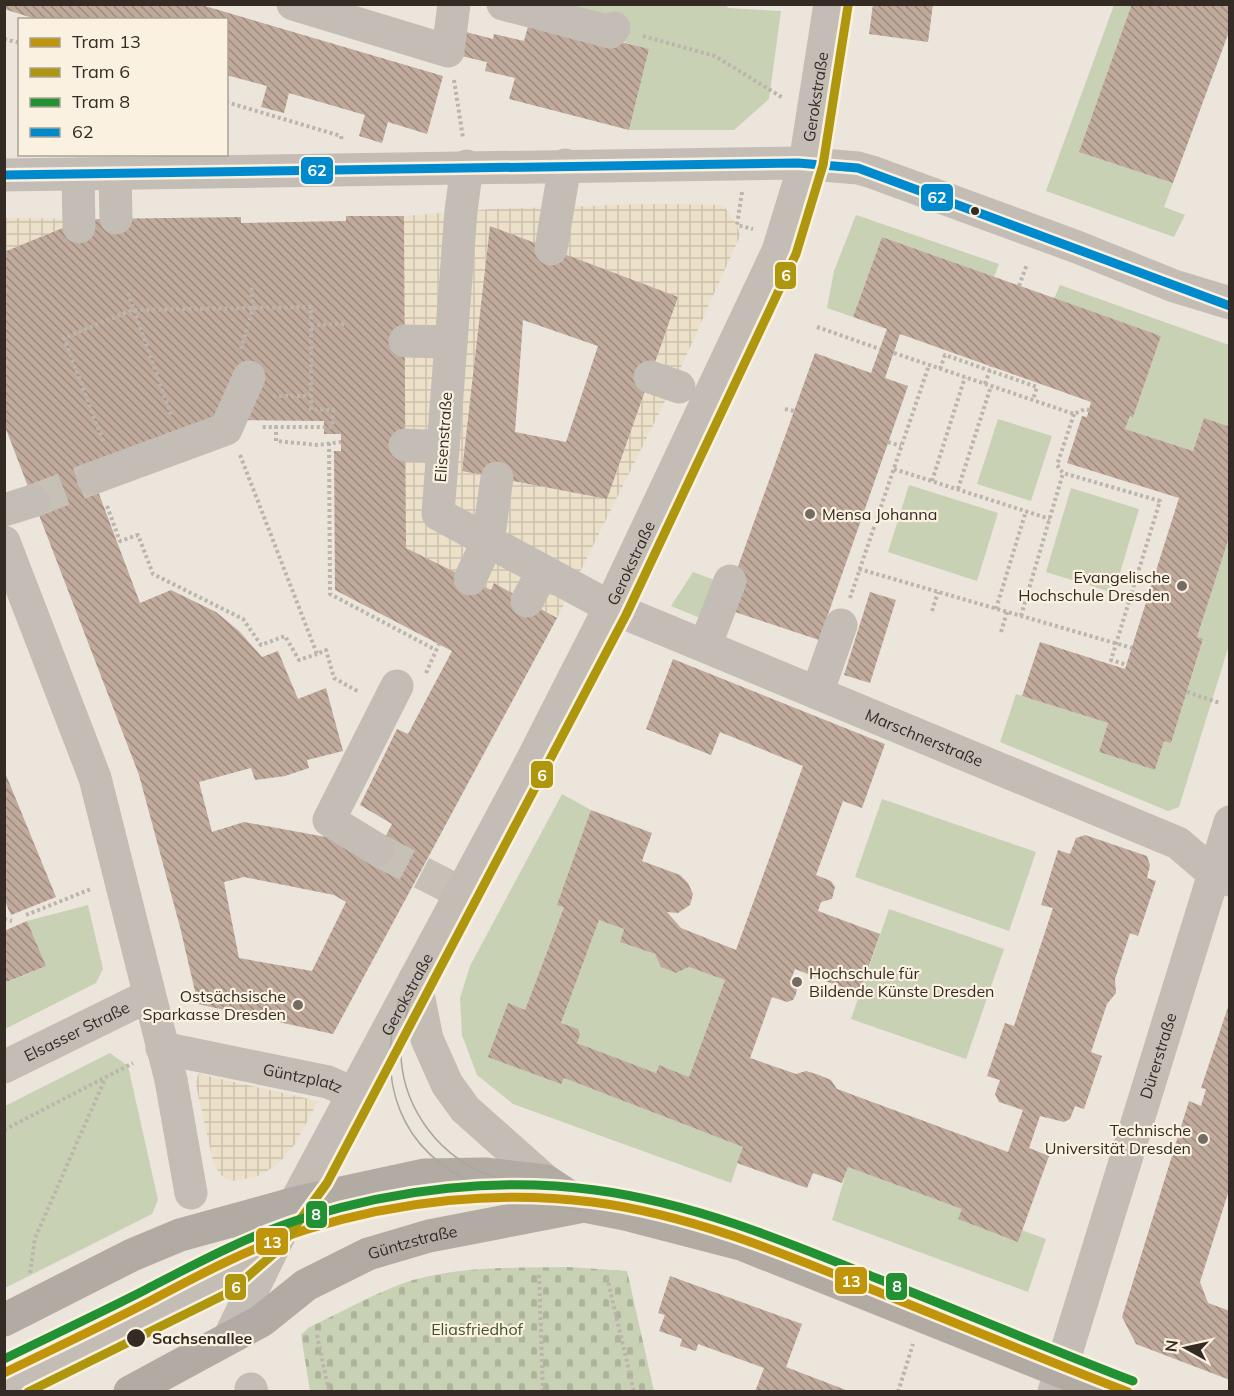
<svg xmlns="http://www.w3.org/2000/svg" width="1234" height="1396" font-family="Mulish,sans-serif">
	<defs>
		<pattern id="cemetery-stones" width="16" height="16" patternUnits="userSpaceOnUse" patternTransform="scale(1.5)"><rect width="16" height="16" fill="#c9d1b4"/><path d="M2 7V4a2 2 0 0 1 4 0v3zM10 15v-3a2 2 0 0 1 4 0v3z" fill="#adb49b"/></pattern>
		<pattern id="plaza-grid" width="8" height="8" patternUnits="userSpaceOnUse" patternTransform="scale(1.5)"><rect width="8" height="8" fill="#ece0c9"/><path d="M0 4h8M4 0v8" fill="none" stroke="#cbc0ac"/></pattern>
		<pattern id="building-back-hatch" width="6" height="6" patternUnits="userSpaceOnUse" patternTransform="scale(1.5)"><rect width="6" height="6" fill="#c0aa9c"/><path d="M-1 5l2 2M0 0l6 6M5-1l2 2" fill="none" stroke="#9d8b7f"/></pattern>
	</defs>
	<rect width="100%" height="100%" fill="#ebe5db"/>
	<!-- green -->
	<path fill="#c9d1b4" d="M 726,4 L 728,8 L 781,11 L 769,99 L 734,130 L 629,130 L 649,49 C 619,41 589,34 574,5 Z
		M 1114,5 L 1132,5 L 1080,151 L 1173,183 L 1164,207 L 1185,215 L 1174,237 L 1046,191 Z
		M 856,215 L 999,264 L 994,277 L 882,237 L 853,317 L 827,308 L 834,271 Z
		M 1060,285 L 1229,345 L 1229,427 L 1204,419 L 1193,451 L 1125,429 L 1130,416 L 1133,416 L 1161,336 L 1054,299 Z
		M 998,419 L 1052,436 L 1031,501 L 977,484 Z
		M 909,485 L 998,513 L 977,581 L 888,552 Z
		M 1071,488 L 1139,509 L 1114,593 L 1046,572 Z
		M 1229,534 L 1229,645 L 1179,807 L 1168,811 L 1000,742 L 1016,694 L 1108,723 L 1099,752 L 1155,770 L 1164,741 L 1171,742 L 1203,640 L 1197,637 Z
		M 693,572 L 731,586 L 717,625 L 671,606 Z
		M 562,794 L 591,810 L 564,907 L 525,1010 L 564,1078 L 743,1147 L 731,1183 L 513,1104 L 477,1075 L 462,1035 L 460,998 L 470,966 Z
		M 882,799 L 1036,852 L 1009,931 L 855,877 Z
		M 88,905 L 103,969 L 96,983 L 5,1029 L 5,983 L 46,966 L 27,921 Z
		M 889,909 L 1004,949 L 966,1059 L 851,1019 Z
		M 599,920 L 624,929 L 620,942 L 655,954 L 661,967 L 676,973 L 689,967 L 725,980 L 689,1077 L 659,1065 L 656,1073 L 577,1043 L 561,1023 Z
		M 110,1053 L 128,1066 L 158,1200 L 152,1214 L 5,1288 L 5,1106 Z
		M 848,1167 L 1046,1239 L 1028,1292 L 832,1220 Z"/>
	<!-- cemetery -->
	<path fill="url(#cemetery-stones)" d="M 568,1267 L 627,1271 L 654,1391 L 310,1391 L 301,1335 L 308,1328 C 342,1312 378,1291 413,1280 C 464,1266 515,1268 568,1267 Z"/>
	<!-- plaza -->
	<path fill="url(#plaza-grid)" fill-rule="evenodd" d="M 651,204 L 723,205 L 737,225 L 740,236 L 673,385 L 557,618 L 494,583 L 491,590 L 406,548 L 404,216 L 491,209 ZM 490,227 L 678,297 L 607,499 L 462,471 Z
		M 5,218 L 97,219 L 67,233 L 64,227 L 5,252 Z
		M 199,1074 L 318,1101 L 295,1144 L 277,1165 L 256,1177 L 232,1181 L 222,1176 L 214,1165 L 195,1081 Z"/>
	<!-- building -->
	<path fill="url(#building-back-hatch)" fill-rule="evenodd" d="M 4,4 L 198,4 L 443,76 L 427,134 L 388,122 L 382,143 L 359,136 L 365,115 L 289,93 L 284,113 L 261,107 L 267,86 L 226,75 L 226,20 L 39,20 L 4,9 Z
		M 873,4 L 933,4 L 928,42 L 869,34 Z
		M 1132,4 L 1230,4 L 1230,29 L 1173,183 L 1079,152 Z
		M 530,19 L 649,49 L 629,130 L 509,99 L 515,78 L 485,71 L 487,62 L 461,56 L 466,32 L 493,39 L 494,34 L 524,41 Z
		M 346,216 L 404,216 L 406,548 L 491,590 L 494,583 L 557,618 L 333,1034 L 198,1004 L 180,927 L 139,775 L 4,424 L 4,252 L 65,227 L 67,233 L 97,219 L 241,217 L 241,223 L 346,221 ZM 221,420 L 324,421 L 324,434 L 341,434 L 341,451 L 334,451 L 335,590 L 452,651 L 408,734 L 397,729 L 360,805 L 392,824 L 380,847 L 244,822 L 212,832 L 199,782 L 251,768 L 255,780 L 285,776 L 309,768 L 307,760 L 343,751 L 326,688 L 298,699 L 278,651 L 262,657 L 239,631 L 216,612 L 171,590 L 140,603 L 99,494 L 93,478 ZM 244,877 L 334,895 L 346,902 L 312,971 L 239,958 L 224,882 Z
		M 490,226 L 678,297 L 607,499 L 462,471 ZM 523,320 L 598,346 L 566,442 L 515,432 Z
		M 882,237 L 1161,336 L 1133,417 L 1130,416 L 1125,429 L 1193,451 L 1204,418 L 1230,427 L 1230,534 L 1197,637 L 1203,639 L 1171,743 L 1164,741 L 1155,770 L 1099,752 L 1108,723 L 1022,696 L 1040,642 L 1125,669 L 1179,498 L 1067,463 L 1082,416 L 1087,417 L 1091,402 L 900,334 L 885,378 L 908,386 L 819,640 L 723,608 L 815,353 L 871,373 L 887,329 L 853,317 Z
		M 870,592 L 896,600 L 870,683 L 844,675 Z
		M 673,659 L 885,744 L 862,808 L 843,801 L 816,875 L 831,881 L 835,887 L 832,899 L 821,902 L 818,911 L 880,934 L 859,994 L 795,969 L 792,977 L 798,981 L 796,994 L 793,1000 L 787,1002 L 772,997 L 750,1058 L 796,1074 L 806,1071 L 819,1075 L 831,1080 L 837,1089 L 1008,1152 L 1023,1110 L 999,1102 L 995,1094 L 1000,1080 L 987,1076 L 1005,1023 L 1014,1026 L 1053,908 L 1041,905 L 1058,850 L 1070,854 L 1076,838 L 1085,835 L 1147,856 L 1150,865 L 1147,878 L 1156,881 L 1138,936 L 1130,933 L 1115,979 L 1116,993 L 1107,1004 L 1091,1052 L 1102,1056 L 1084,1109 L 1075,1106 L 1070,1119 L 1064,1122 L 1040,1116 L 1029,1148 L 1049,1156 L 1018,1242 L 958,1219 L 962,1209 L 848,1167 L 842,1183 L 813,1173 L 807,1188 L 737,1163 L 743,1147 L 564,1078 L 561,1084 L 488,1057 L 508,1003 L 525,1010 L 564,907 L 557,905 L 591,810 L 652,833 L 642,861 L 680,875 L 688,883 L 693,894 L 690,905 L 678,913 L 667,912 L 681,928 L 736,950 L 803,766 L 720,732 L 711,755 L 646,729 ZM 599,920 L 624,929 L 620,942 L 655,954 L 661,967 L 676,973 L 689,967 L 725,980 L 689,1077 L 659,1065 L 656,1073 L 577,1043 L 580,1034 L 578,1029 L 561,1023 Z
		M 4,770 L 56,897 L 11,915 L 4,899 Z
		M 27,921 L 46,966 L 4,983 L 4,931 Z
		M 1229,1004 L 1230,1187 L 1200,1282 L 1208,1303 L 1230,1311 L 1230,1380 L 1136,1344 L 1122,1317 L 1189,1101 L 1201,1106 L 1206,1089 L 1201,1088 Z
		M 670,1276 L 802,1324 L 786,1367 L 851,1392 L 755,1392 L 764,1368 L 698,1344 L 696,1351 L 680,1346 L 682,1339 L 659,1331 L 665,1315 L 658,1313 Z"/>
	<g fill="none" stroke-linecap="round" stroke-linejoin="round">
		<!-- minor-tunnel -->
		<path stroke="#c6c0b6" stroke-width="33" stroke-dasharray="33 16" stroke-linecap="butt" d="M 33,501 L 93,478
			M 378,850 L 461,893"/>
		<!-- path -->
		<path stroke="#bcb5ad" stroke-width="4" stroke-dasharray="3 3" stroke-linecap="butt" d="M 643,36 L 715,56 L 783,98
			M 4,39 L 20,43
			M 454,80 L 463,138
			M 226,102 L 341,136 L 342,141
			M 742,192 L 737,225 L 753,229
			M 1019,286 L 1027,264
			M 128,293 L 171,415
			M 311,325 L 344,324
			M 817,327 L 880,349
			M 241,349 L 253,308 L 251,285
			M 894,353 L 1074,414 L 1085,409 L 1089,410
			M 940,369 L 945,355 L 1037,387 L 1033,400
			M 985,384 L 991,366
			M 273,396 L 312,396
			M 785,409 L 794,411
			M 1074,414 L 1057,465 L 1063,473 L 1160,501 L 1111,660 L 1127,665
			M 276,426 L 276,441 L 318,445 L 341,442
			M 103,441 L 64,338 L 132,310 L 311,307 L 311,409 L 333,410 L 332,427 L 260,427
			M 888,442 L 901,446
			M 329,443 L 330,594 L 436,650
			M 240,455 L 317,654 L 326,650 L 334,678 L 359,692
			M 894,469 L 1050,519
			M 932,481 L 965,377
			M 958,489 L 991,386
			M 107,506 L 120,541 L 138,535 L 153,574 L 243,619 L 261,645 L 285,636 L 299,660 L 317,654
			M 859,569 L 1132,648
			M 850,598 L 929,365
			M 996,609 L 1026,511
			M 932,611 L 938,592
			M 1021,616 L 1063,473
			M 1001,632 L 1007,612
			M 426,673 L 439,644
			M 1187,692 L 1220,703
			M 26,915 L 91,889
			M 4,919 L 12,921
			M 4,1130 L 133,1063
			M 30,1273 L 35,1238 L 105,1079
			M 539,1275 L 543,1392
			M 607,1277 L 634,1392
			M 317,1335 L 329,1392
			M 898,1392 L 913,1344"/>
		<!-- minor -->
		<g stroke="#c3bdb5" stroke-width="33">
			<path d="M 293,4 L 448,51 L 454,4"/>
			<path d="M 503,4 L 610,32 L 614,28"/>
			<path id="s1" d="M 467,166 L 461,211 L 438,514 L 610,607 L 1178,843 L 1214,874 L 1230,880"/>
			<path d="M 115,173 L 116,218"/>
			<path d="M 78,174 L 79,227"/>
			<path d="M 4,175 L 798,163 L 858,168 L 872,172 L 1077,247 L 1174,286 L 1230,303"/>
			<path d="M 551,249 L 565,165"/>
			<path d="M 405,341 L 451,342"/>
			<path d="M 650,377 L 679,387"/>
			<path d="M 405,445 L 443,447"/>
			<path d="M 93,478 L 226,429 L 249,377"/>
			<path d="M 4,510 L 33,501"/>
			<path d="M 4,542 L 95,778 L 171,1080 L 191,1193"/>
			<path d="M 470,579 L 488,541 L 497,478"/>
			<path d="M 527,601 L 543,571"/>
			<path d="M 705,646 L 730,581"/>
			<path d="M 817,693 L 841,625"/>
			<path d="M 378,850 L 329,820 L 397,686"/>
			<path d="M 415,979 L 427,1039 L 447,1084 L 465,1109 L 546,1181"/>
			<path id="s2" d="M 162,1048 L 328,1082 L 355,1094"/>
			<path id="s3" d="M 4,1067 L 148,996"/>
			<path id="s4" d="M 229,1338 L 295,1203 L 528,768 L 610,607 L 778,251 L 805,163 L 830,4"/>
			<path d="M 4,1381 L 220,1272 L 283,1215"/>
			<path d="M 251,1389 L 252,1392"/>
			<path id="s5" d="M 1054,1392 L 1230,822"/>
		</g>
		<!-- major -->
		<g stroke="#b2aba4" stroke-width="33">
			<path d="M 4,1320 L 132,1255 L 180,1235 L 300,1202 L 425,1175 L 485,1174 L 546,1181 L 584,1206"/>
			<path id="s6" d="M 130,1392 L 261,1321 L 306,1285 L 368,1254 L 429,1236 L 584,1206 L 625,1214 L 741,1244 L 1113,1392"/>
		</g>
		<!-- tram -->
		<path stroke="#aba69f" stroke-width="1.5" d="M 400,997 C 375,1079 397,1151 480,1186 C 513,1200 552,1204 587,1212
			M 410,1001 C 406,1016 402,1031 401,1046 C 399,1101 434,1152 484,1173 C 518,1188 558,1193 595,1202"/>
		<defs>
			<path id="bus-1" d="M 4,175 L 798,163 L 858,168 L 1230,306"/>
		</defs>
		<!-- bus-1 casing -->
		<use href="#bus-1" stroke="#faf1e1" stroke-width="14"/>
		<!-- bus-1 -->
		<use href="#bus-1" stroke="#008ace" stroke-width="9"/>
		<defs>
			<path id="tram-1" d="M 4,1373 C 53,1349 102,1326 150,1301 C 201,1274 251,1247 308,1229 C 399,1201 497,1190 592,1202 C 687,1214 778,1251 866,1287 C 953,1322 1040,1358 1128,1392"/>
			<path id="tram-2" d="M 28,1392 L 230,1292 L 278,1250 L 327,1183 L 626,615 L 796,254 L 823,165 L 848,6"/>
			<path id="tram-3" d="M 4,1359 C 51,1336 98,1314 145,1290 C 197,1263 247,1236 304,1218 C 397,1189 498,1177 595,1190 C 693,1203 785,1241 876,1278 C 962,1312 1047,1348 1133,1381"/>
		</defs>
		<!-- tram-1 casing -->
		<use href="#tram-1" stroke="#faf1e1" stroke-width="14"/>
		<!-- tram-2 casing -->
		<use href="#tram-2" stroke="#faf1e1" stroke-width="14"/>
		<!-- tram-3 casing -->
		<use href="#tram-3" stroke="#faf1e1" stroke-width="14"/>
		<!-- tram-1 -->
		<use href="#tram-1" stroke="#c1950b" stroke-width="9"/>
		<!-- tram-2 -->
		<use href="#tram-2" stroke="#ae960e" stroke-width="9"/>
		<!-- tram-3 -->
		<use href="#tram-3" stroke="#229133" stroke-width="9"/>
	</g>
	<!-- markers -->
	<g fill="#342b24" stroke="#faf1e1" stroke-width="2">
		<circle cx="975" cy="211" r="5"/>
		<circle cx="136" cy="1338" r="10"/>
	</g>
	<g fill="#746c64" stroke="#faf1e1" stroke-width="2">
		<circle cx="810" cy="514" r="6"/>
		<circle cx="1182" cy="586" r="6"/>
		<circle cx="797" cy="982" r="6"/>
		<circle cx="298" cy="1005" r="6"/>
		<circle cx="1203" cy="1139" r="6"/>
	</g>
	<g text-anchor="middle" stroke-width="4.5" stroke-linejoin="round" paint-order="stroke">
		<!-- street labels -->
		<g font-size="16" fill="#342b24" stroke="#faf1e1">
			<text dy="6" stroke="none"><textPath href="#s4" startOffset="1377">Gerokstraße</textPath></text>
			<text transform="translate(443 437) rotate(-86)" y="6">Elisenstraße</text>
			<text dy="6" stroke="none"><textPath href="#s4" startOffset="873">Gerokstraße</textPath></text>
			<text dy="6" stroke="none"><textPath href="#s1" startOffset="885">Marschnerstraße</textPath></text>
			<text dy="6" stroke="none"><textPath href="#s4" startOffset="387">Gerokstraße</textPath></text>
			<text dy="6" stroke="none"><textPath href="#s3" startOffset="81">Elsasser Straße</textPath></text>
			<text dy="6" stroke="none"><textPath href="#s5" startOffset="352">Dürerstraße</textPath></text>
			<text dy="6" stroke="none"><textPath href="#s2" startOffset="144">Güntzplatz</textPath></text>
			<text dy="6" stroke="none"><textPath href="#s6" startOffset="322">Güntzstraße</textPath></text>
		</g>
		<!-- poi labels -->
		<g font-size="16" fill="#342b24" stroke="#faf1e1" text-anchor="end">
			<text x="822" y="520" text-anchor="start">Mensa Johanna</text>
			<text x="1170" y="583">Evangelische<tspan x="1170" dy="18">Hochschule Dresden</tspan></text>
			<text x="809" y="979" text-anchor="start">Hochschule für<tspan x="809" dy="18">Bildende Künste Dresden</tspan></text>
			<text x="286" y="1002">Ostsächsische<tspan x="286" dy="18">Sparkasse Dresden</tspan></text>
			<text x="1191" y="1136">Technische<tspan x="1191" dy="18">Universität Dresden</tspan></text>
		</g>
		<!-- park labels -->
		<g font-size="16" fill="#3e5326" stroke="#faf1e1">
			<text x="477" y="1335">Eliasfriedhof</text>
		</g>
		<!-- stop labels -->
		<g font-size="16" font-weight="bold" fill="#342b24" stroke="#faf1e1" text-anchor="start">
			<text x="152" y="1344">Sachsenallee</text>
		</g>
	</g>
	<g stroke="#faf1e1" stroke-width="2">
		<rect x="300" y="156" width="34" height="29" rx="6" fill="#008ace"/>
		<rect x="920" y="183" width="34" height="29" rx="6" fill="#008ace"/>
		<rect x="774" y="261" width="23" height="29" rx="6" fill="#ae960e"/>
		<rect x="530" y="760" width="24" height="29" rx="6" fill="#ae960e"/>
		<rect x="305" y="1200" width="23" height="29" rx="6" fill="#229133"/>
		<rect x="255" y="1227" width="34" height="29" rx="6" fill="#c1950b"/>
		<rect x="834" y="1266" width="34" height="29" rx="6" fill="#c1950b"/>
		<rect x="885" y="1272" width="23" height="29" rx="6" fill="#229133"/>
		<rect x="224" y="1273" width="23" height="28" rx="6" fill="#ae960e"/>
	</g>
	<g font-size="16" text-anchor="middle" font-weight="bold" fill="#fff">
		<text x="317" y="176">62</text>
		<text x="937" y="203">62</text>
		<text x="786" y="281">6</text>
		<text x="542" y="781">6</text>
		<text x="316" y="1220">8</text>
		<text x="272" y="1248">13</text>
		<text x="851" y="1287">13</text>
		<text x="897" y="1292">8</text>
		<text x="236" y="1293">6</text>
	</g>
	<!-- border -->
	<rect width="1234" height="1396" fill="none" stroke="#342b24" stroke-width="12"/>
	<!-- legend -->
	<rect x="18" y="18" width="210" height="138" fill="#faf1e1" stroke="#aba295" stroke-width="1.5"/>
	<rect x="30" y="38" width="30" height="9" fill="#c1950b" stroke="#aba295" stroke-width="1.5"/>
	<text x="72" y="48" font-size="18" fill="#342b24">Tram 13</text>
	<rect x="30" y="68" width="30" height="9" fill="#ae960e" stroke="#aba295" stroke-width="1.5"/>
	<text x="72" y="78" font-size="18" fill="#342b24">Tram 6</text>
	<rect x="30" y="98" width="30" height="9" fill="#229133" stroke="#aba295" stroke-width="1.5"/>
	<text x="72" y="108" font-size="18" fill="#342b24">Tram 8</text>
	<rect x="30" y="128" width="30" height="9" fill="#008ace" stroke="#aba295" stroke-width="1.5"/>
	<text x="72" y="138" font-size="18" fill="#342b24">62</text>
	<!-- north arrow -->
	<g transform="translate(1186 1348) rotate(278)" stroke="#faf1e1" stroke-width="4.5" paint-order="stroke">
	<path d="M0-4.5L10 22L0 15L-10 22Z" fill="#342b24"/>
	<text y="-9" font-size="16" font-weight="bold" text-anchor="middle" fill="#342b24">N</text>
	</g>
</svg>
